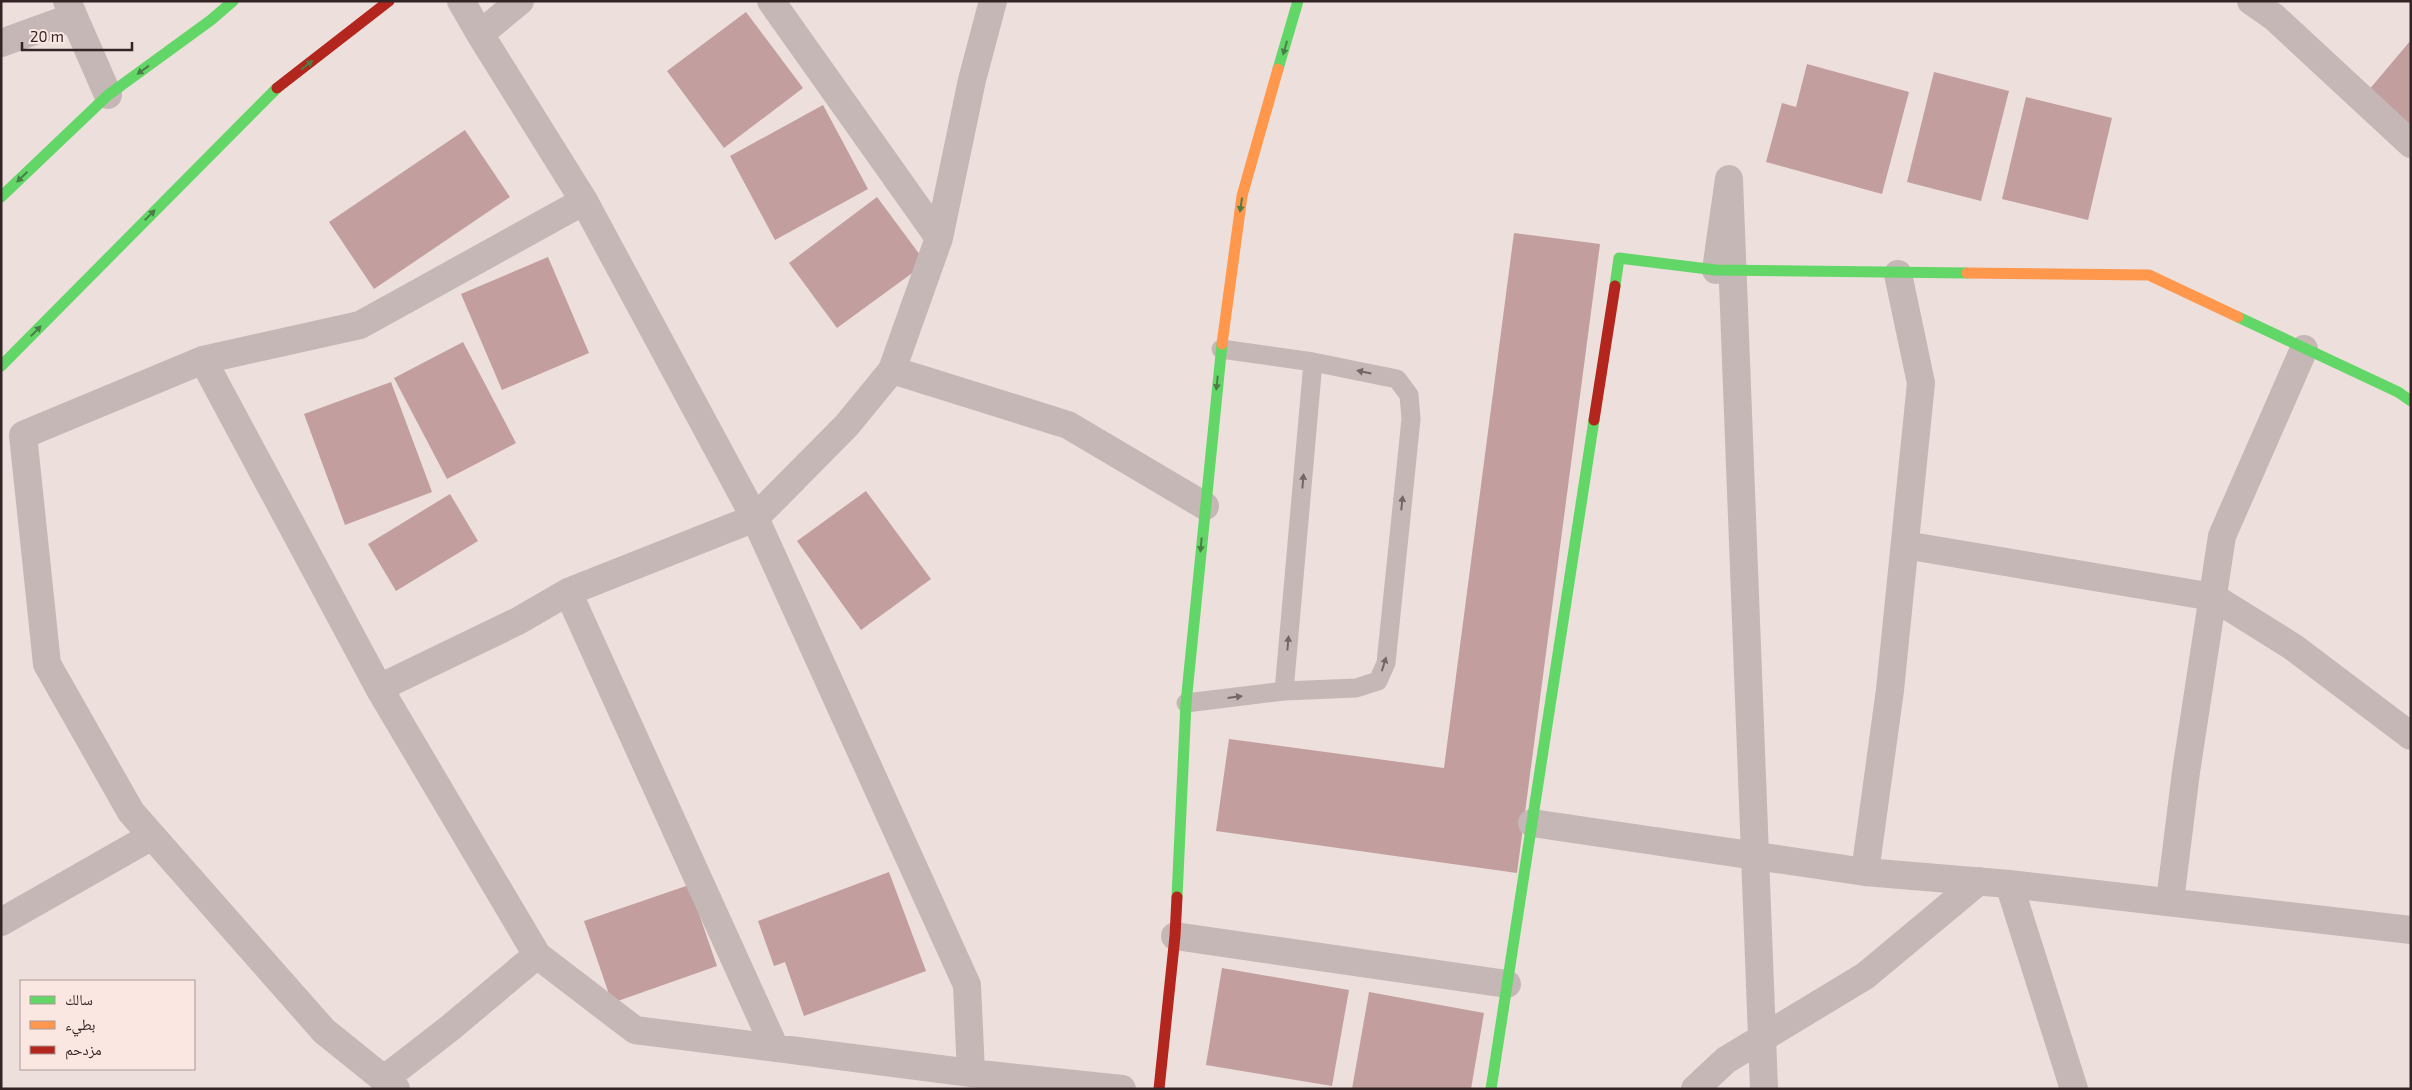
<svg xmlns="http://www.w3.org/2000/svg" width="2412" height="1090" font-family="'Exo 2','Noto Naskh Arabic',sans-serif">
	<rect width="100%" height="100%" fill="#eddfdc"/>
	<!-- building -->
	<path fill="#c29e9f" d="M 746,12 L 803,88 L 724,148 L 667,71 Z
		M 2411,40 L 2411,127 L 2368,91 Z
		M 1807,64 L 1909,92 L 1882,194 L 1766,162 L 1782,103 L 1796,107 Z
		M 1934,72 L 2009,91 L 1981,201 L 1907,182 Z
		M 2026,97 L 2112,118 L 2088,220 L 2002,199 Z
		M 823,105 L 868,189 L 775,240 L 730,156 Z
		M 465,130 L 510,197 L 374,289 L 329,222 Z
		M 877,197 L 926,263 L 837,328 L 789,263 Z
		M 1514,233 L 1600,244 L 1517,873 L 1216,831 L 1229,739 L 1444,768 Z
		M 548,257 L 589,353 L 502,390 L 461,294 Z
		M 463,342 L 516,443 L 447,479 L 394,378 Z
		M 391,382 L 432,492 L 345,525 L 304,414 Z
		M 866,491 L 931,579 L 861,630 L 797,541 Z
		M 450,494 L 478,541 L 396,591 L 368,544 Z
		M 889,872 L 926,971 L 804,1016 L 785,962 L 774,966 L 758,921 Z
		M 689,885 L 717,966 L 612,1003 L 584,921 Z
		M 1222,968 L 1349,990 L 1332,1086 L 1206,1065 Z
		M 1369,992 L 1484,1013 L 1471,1089 L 1352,1089 Z"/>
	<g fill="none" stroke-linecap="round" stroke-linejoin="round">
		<!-- lane -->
		<path stroke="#c4b7b6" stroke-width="19" d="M 1284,691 L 1313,362
			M 1186,703 L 1284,691 L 1356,688 L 1378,681 L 1386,663 L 1411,419 L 1409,395 L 1397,379 L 1313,362 L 1221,349"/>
		<!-- street -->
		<path stroke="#c4b7b6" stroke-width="28" d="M 67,1 L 108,95
			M 461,1 L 480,34
			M 520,1 L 480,34 L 584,201 L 755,518 L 967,985 L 971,1073
			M 771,1 L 939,238
			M 2251,1 L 2274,17 L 2411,144
			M 1,43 L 73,17
			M 1716,270 L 1729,179 L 1764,1089
			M 203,360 L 379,688 L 537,955 L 635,1030 L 971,1073 L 1122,1089
			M 892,370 L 1068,425 L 1205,506
			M 1905,545 L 2213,597 L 2293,647 L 2411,736
			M 568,592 L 775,1048
			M 379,688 L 518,621 L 568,592 L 755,518 L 847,425 L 892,370 L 939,238 L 972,80 L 993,1
			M 1532,823 L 1865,872 L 2009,884 L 2411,930
			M 1865,872 L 1890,690 L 1921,383 L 1898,274
			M 2009,884 L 2074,1089
			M 2170,901 L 2186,772 L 2222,536 L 2304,349
			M 1,922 L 152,836
			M 1175,936 L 1507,984
			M 383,1080 L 450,1028 L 537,955
			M 396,1089 L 324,1031 L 131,812 L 47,664 L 23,435 L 203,360 L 360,325 L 584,201
			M 1695,1089 L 1726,1060 L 1865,976 L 1979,881"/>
		<!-- fast -->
		<path stroke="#63d668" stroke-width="11" d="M 1278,69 L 1298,1
			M 1,197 L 108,95 L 211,20 L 233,1
			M 1615,286 L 1619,258 L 1716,270 L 1967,273
			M 2238,317 L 2398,392 L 2411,401
			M 1,366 L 277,88
			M 1177,897 L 1186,703 L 1222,344
			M 1491,1089 L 1594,420"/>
		<!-- slow -->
		<path stroke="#ff974d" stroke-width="11" d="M 1967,273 L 2149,275 L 2238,317
			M 1222,344 L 1242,196 L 1278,69"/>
		<!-- jam -->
		<path stroke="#b3261e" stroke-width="11" d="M 277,88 L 389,1
			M 1594,420 L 1615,286
			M 1159,1089 L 1175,936 L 1177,897"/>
	</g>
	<!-- one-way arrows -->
	<defs><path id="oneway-solid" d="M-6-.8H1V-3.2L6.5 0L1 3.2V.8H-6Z" transform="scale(1.25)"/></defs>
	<g fill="#4c7d46">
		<use href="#oneway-solid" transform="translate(1285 48) rotate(106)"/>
		<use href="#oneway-solid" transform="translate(307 65) rotate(-38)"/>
		<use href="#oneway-solid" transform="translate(143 70) rotate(144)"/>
		<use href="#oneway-solid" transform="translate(22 177) rotate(136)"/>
		<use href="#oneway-solid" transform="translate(1241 205) rotate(98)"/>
		<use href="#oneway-solid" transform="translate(150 215) rotate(-45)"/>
		<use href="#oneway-solid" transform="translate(36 331) rotate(-45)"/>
		<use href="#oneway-solid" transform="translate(1217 383) rotate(96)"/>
		<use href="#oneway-solid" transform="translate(1201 545) rotate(95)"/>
	</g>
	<g fill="#756666">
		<use href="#oneway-solid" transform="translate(1364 372) rotate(-168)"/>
		<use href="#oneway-solid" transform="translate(1303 481) rotate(-85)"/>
		<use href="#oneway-solid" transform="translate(1402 503) rotate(-84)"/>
		<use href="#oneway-solid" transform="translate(1288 643) rotate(-85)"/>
		<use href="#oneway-solid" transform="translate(1384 664) rotate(-73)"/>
		<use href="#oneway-solid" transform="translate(1235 697) rotate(-7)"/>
	</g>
	<!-- border -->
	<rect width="2412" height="1090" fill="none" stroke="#352425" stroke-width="5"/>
	<!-- legend -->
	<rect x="20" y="980" width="175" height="90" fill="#fae7e2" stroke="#ab9996"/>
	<rect x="30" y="996" width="25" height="8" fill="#63d668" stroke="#ab9996"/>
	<text x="65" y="1005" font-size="15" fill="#352425">سالك</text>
	<rect x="30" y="1021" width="25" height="8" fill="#ff974d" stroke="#ab9996"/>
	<text x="65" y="1030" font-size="15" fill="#352425">بطيء</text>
	<rect x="30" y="1046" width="25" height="8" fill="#b3261e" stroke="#ab9996"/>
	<text x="65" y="1055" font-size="15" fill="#352425">مزدحم</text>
	<!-- scale -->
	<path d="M22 42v8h110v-8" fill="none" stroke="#352425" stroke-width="2.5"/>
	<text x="30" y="42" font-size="15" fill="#352425" stroke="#fae7e2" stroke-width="4" paint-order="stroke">20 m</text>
</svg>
